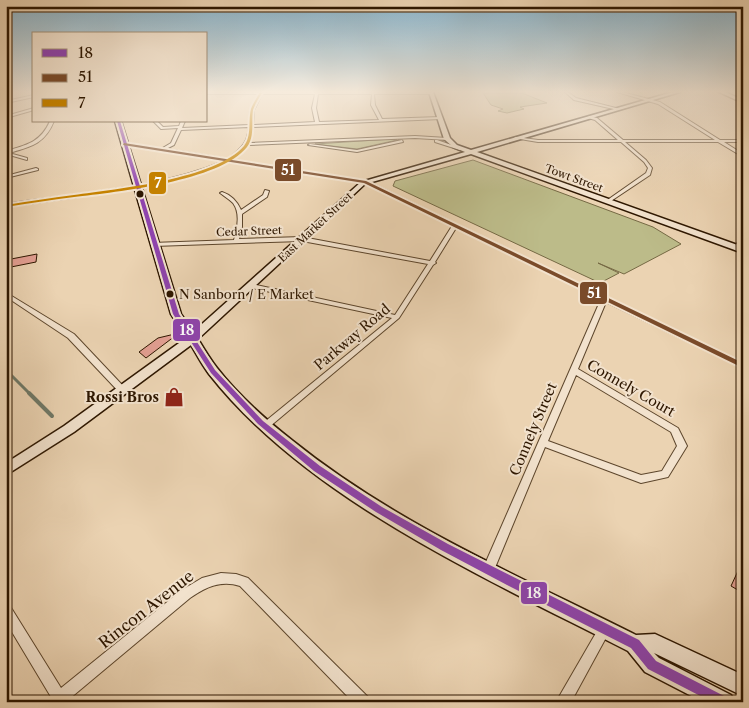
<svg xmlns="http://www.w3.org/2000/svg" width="749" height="708" font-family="'Libre Caslon Text',serif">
	<rect width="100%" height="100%" fill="#ebd3b2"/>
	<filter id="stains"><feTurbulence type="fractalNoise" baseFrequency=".004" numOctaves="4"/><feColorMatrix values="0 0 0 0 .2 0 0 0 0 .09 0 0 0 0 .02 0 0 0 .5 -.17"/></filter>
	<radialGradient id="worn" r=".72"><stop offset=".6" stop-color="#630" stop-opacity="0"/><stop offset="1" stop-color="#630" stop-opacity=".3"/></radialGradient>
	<!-- green -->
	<path fill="#bcbb89" stroke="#756944" d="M 483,93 L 522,93 L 547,103 L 520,107 L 524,109 L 507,113 L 498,111 L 503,109 L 491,105 Z
		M 392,139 L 397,140 L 357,149 L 315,144 Z
		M 473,160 L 653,227 L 681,244 L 624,274 L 598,263 L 619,273 L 600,283 L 393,186 L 395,181 Z"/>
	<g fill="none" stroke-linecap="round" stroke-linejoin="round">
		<!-- stream-far1 -->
		<path stroke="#6e7867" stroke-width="3" d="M 6,370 L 31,395"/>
		<!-- stream -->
		<path stroke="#6e7867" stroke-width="4" d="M 29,393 L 52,416"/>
	</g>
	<!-- building -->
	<path fill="#e4a094" stroke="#2e1700" d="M 37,254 L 36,262 L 6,268 L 6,260 Z
		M 179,333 L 146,358 L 139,352 L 158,338 Z
		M 743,560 L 743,593 L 731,586 Z"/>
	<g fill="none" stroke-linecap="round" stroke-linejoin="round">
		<defs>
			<path id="street" d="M 206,92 L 432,92 L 431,94 L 374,94 L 375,105 L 382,119 L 440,117 L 441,119 L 253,127 L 250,143 L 415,136 L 447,138 L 448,140 L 415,138 L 248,145 L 232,160 L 367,181 L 743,363 L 743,368 L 606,302 L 578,369 L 678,428 L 687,446 L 668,477 L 641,483 L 545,447 L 492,575 L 488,576 L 484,575 L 482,571 L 601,299 L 456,228 L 435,262 L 436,263 L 433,265 L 399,318 L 268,428 L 262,428 L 261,426 L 262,424 L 392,318 L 252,288 L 249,286 L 250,285 L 252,284 L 395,315 L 428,264 L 302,241 L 154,246 L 151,244 L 152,243 L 234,240 C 237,228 241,214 233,203 C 229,199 224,196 220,193 L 222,192 C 231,195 237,201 241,210 L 263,195 L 265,190 L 269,191 L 267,197 L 242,214 L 242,227 L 239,239 L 302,237 L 430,261 L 452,226 L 364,183 L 229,162 L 204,172 L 170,182 L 134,189 L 6,207 L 6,204 C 79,192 155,190 224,161 L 122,144 L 124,143 L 161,149 L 171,143 L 178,128 L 161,129 L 153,121 L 157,121 L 163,127 L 179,126 L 181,121 L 185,121 L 182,128 L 249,125 L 250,110 L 259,94 L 206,94 ZM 262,94 L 315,94 L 312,108 L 315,122 L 253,125 L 254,110 ZM 318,94 L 372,94 L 371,105 L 379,120 L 319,122 L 316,108 ZM 249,127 C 247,145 241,148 228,159 L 166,149 L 174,145 L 181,130 ZM 576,375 L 671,432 L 677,446 L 662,471 L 641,475 L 548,441 Z
				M 565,92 L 568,92 L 576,98 L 620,109 L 618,110 L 574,100 Z
				M 617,92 L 622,92 L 660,102 L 720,140 L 743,140 L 743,142 L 724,142 L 743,154 L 743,157 L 718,142 L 625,142 L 646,160 L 652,168 L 650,175 L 608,203 L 606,203 L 606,201 L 646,173 L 648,168 L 644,162 L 621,142 L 538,142 L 514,138 L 516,137 L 538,140 L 618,140 L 595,120 L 588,118 L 589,116 L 597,118 L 623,140 L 715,140 L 658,104 Z
				M 34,95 L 34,97 L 6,103 L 6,101 Z
				M 34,108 L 34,110 L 6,118 L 6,116 Z
				M 50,121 L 54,121 C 45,144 30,147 9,153 L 27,158 L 27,160 L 6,154 L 6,151 C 27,145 41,142 50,121 Z
				M 402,140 L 403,142 L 357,152 L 308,145 L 310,144 L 357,150 Z
				M 435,140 L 437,140 L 463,149 L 460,150 L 435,142 Z
				M 36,168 L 38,169 L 38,170 L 6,178 L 6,176 Z
				M 743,238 L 743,244 L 739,249 L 735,249 C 734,246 739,240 743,238 Z
				M 10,295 L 74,334 L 126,389 L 127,391 L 126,393 L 120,393 L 68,338 L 8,298 L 7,297 L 8,296 Z
				M 221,573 L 236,574 L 248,578 L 368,697 L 370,702 L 353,702 L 240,586 C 221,580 206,587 190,598 L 68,700 L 69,702 L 54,702 L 6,622 L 6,604 L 10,606 L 61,688 L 182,590 L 202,578 Z
				M 604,624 L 608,626 L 610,630 L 608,634 L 571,702 L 556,702 L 600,626 Z"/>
			<path id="secondary" d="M 429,92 L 433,92 L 450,138 L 457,145 L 471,150 L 673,92 L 680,92 L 477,152 L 743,247 L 743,253 L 471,154 L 365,184 L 198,339 C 204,349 210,359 217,368 C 238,395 266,420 293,441 C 396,524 519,576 636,635 L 655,634 L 743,675 L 743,696 L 654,653 L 659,658 L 731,695 L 734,702 L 703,702 L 645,672 L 628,651 C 488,579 308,500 209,374 C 202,365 197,355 191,345 L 74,432 L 6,475 L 6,463 L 64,426 L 186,338 L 171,314 L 115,121 L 121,121 L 181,314 L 193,332 L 361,182 L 465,152 L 453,147 L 444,139 Z
				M 719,92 L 725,92 L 743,100 L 743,103 Z"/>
		</defs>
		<!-- street casing -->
		<use href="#street" stroke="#5d462c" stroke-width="2"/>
		<!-- secondary casing -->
		<use href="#secondary" stroke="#2e1700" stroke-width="3"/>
		<!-- street -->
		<use href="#street" fill="#f2e2cd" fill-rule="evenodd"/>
		<!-- secondary -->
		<use href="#secondary" fill="#f2e2cd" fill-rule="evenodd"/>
		<defs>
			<path id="bus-1" d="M 117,121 L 120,121 L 179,314 L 215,370 L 263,421 L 320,466 L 382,507 L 448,544 L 639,640 L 656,661 L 728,698 L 730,702 L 712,702 L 648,669 L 631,648 L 507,585 L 441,550 L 376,512 L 314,471 L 258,424 L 211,373 L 173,314 Z"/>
			<path id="bus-2" d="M 124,143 L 366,181 L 743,363 L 743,368 L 364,183 L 123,145 Z"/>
			<path id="bus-3" d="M 260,92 L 262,93 C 259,98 255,104 253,110 C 251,122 255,136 247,147 C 220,181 117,192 74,197 C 51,200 29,203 6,207 L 6,205 C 29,201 51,198 74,195 C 117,189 216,179 244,146 C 252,136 248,121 251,109 C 253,103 257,98 260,92 Z"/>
		</defs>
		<!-- bus-1 casing -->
		<use href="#bus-1" stroke="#f2e2cd" stroke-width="4"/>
		<!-- bus-2 casing -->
		<use href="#bus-2" stroke="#f2e2cd" stroke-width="4"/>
		<!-- bus-3 casing -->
		<use href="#bus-3" stroke="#f2e2cd" stroke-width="4"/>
		<!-- bus-1 -->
		<use href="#bus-1" fill="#8e44ad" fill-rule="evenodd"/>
		<!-- bus-2 -->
		<use href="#bus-2" fill="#7a4b2a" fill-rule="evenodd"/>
		<!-- bus-3 -->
		<use href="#bus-3" fill="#c58200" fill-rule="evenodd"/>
	</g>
	<!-- sky -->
	<linearGradient id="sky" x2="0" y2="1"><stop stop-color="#88b6d0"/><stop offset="0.48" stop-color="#f6ebdc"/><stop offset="1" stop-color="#f6ebdc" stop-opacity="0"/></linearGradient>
	<rect width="749" height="191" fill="url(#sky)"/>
	<!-- icons -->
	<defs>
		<symbol id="shop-bare" viewBox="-9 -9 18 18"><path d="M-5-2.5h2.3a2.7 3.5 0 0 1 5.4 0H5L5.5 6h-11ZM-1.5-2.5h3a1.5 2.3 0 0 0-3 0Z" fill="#8f2418" stroke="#f2e2cd" stroke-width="2.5" paint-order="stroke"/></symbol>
	</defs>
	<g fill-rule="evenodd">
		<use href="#shop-bare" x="160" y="383" width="28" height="28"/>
	</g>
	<!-- markers -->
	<g fill="#2e1700" stroke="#f2e2cd" stroke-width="2">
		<circle cx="140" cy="194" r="4.5"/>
		<circle cx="170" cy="294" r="4.5"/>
	</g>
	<g text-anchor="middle" stroke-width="4" stroke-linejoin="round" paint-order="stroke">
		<!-- far-street labels -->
		<g font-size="11" fill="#2e1700" stroke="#f2e2cd">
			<text transform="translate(574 178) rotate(20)" y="4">Towt Street</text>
			<text transform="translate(315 227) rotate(-43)" y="4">East Market Street</text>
			<text transform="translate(249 231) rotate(-2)" y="4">Cedar Street</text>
		</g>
		<!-- bus labels -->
		<g font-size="13" fill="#2e1700" stroke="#f2e2cd" text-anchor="start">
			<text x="179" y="299">N Sanborn / E Market</text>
		</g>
		<!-- street labels -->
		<g font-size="14" fill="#2e1700" stroke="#f2e2cd">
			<text transform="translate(352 337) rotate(-40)" y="5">Parkway Road</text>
			<text transform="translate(631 388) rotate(30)" y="5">Connely Court</text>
			<text transform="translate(533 429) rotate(-67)" y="5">Connely Street</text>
		</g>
		<!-- poi labels -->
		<g font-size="14" font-weight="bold" fill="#2e1700" stroke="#f2e2cd" text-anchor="end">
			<text x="159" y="402">Rossi Bros</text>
		</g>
		<!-- near-street labels -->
		<g font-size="16" fill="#2e1700" stroke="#f2e2cd">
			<text transform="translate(146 609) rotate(-38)" y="6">Rincon Avenue</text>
		</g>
	</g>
	<g stroke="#f2e2cd" stroke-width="2">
		<rect x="274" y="158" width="28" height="24" rx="5" fill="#7a4b2a"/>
		<rect x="148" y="171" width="19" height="24" rx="5" fill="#c58200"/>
		<rect x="579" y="281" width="29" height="24" rx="5" fill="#7a4b2a"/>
		<rect x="172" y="318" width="29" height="24" rx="5" fill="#8e44ad"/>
		<rect x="520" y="581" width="28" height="24" rx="5" fill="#8e44ad"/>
	</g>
	<g font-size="14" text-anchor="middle" font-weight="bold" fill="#fff">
		<text x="288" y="175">51</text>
		<text x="158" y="188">7</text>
		<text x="594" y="298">51</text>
		<text x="187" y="335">18</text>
		<text x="534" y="598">18</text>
	</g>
	<!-- margin -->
	<rect width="749" height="708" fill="none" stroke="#ebd3b2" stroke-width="25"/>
	<rect x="8" y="8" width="734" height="693" fill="none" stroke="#2e1700" stroke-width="2.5"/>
	<rect x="12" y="12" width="724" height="683" fill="none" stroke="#2e1700"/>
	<!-- legend -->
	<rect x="32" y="32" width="175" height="90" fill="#f2e2cd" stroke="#a4917b"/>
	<rect x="42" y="49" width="25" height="8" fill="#8e44ad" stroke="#a4917b"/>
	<text x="78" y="58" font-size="15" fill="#2e1700">18</text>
	<rect x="42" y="74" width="25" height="8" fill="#7a4b2a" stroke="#a4917b"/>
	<text x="78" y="82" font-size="15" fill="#2e1700">51</text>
	<rect x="42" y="99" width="25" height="8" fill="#c58200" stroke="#a4917b"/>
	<text x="78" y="108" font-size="15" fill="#2e1700">7</text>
	<rect width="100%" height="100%" filter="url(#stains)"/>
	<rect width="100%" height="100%" fill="url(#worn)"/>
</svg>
